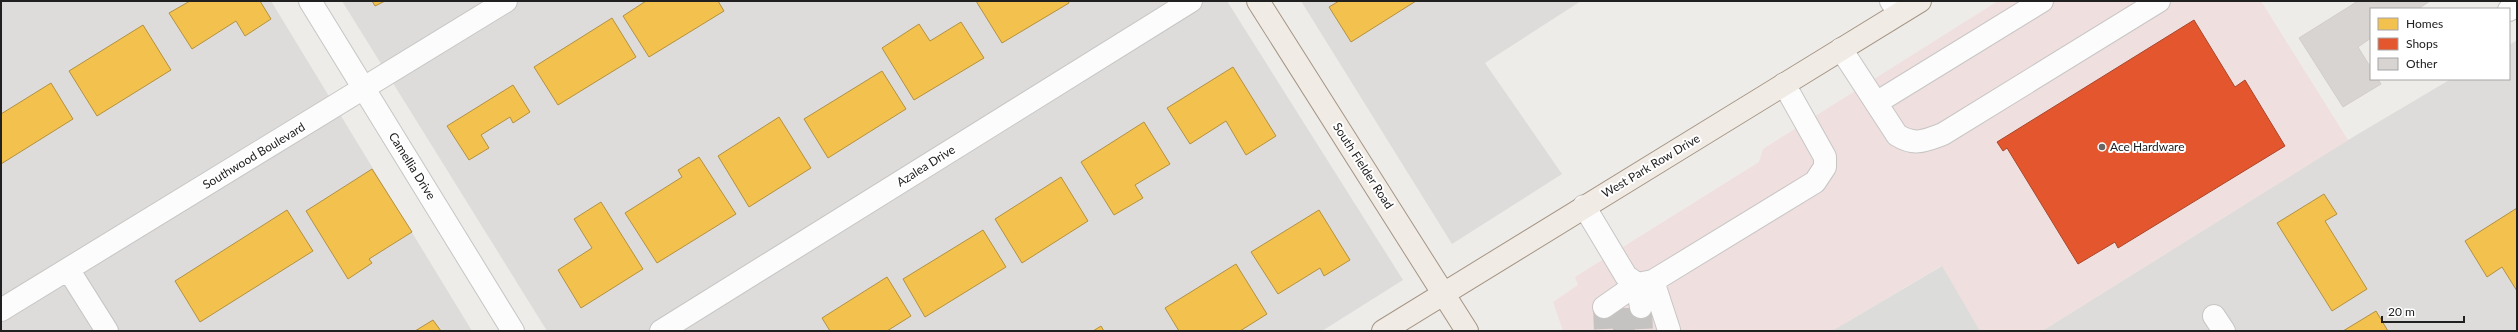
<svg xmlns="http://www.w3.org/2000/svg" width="2518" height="332" font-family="Lato,sans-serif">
	<rect width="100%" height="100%" fill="#eeece9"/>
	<!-- residential -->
	<path fill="#dddcda" d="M 1,1 L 271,1 L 472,331 L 1,331 Z
		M 342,1 L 1227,1 L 1403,280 L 1322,331 L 547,331 Z
		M 1301,1 L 1581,1 L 1485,63 L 1562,174 L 1452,244 Z
		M 2517,40 L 2517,331 L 2042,331 L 2348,140 L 2451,79 L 2509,79 L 2509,45 Z"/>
	<!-- commercial -->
	<path fill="#f0dfdf" d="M 1998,1 L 2261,1 L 2348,140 L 2042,331 L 1980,331 L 1941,266 L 1832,331 L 1563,331 L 1553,302 L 1578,285 L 1575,277 L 1759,162 L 1763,149 Z"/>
	<!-- religious -->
	<path fill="#dcdcda" d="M 1942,266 L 1980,331 L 1832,331 Z"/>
	<!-- homes -->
	<path fill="#f2c14e" stroke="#b39140" d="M 190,1 L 260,1 L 271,19 L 245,36 L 236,21 L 192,49 L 169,13 Z
		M 372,1 L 385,1 L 375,6 Z
		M 646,1 L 718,1 L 724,11 L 649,57 L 623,16 Z
		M 976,1 L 1068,1 L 1069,3 L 1002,43 Z
		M 1339,1 L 1416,1 L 1351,42 L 1329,7 Z
		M 612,18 L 636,57 L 558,105 L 534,67 Z
		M 961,22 L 984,58 L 914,100 L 882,48 L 919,24 L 930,41 Z
		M 143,25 L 171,70 L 97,116 L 69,71 Z
		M 1233,67 L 1276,136 L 1246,155 L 1226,121 L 1190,144 L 1167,108 Z
		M 882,71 L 906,109 L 828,158 L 804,119 Z
		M 51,83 L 73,119 L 1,164 L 1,114 Z
		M 513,85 L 530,112 L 513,123 L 510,117 L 481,135 L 489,148 L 469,160 L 447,126 Z
		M 779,117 L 811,168 L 749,207 L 718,156 Z
		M 1144,122 L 1170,164 L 1135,185 L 1143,198 L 1114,215 L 1081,162 Z
		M 699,157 L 736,214 L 657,263 L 625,213 L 682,177 L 678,170 Z
		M 372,169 L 412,232 L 369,259 L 372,263 L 348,279 L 306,211 Z
		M 1061,177 L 1088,221 L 1022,263 L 995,219 Z
		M 2324,194 L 2337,214 L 2325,221 L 2367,289 L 2332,311 L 2277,223 Z
		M 601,202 L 643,269 L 581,308 L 558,270 L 592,248 L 574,219 Z
		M 2517,208 L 2517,291 L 2502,267 L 2487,277 L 2465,241 Z
		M 287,210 L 313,251 L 200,322 L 175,281 Z
		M 1319,210 L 1350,260 L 1324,276 L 1320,268 L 1278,294 L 1251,252 Z
		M 983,230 L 1006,267 L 925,317 L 903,279 Z
		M 1236,264 L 1267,314 L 1240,331 L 1179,331 L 1165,308 Z
		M 887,277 L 911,316 L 887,331 L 830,331 L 822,318 Z
		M 2376,311 L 2388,331 L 2343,331 Z
		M 433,320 L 441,331 L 415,331 Z
		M 1101,326 L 1104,331 L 1093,331 Z"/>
	<!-- shops -->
	<path fill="#e4572e" stroke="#a9462a" d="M 2194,20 L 2235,87 L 2245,80 L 2285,146 L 2118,248 L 2115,242 L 2078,264 L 2007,148 L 2003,151 L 1997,142 Z"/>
	<!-- building -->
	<path fill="#d7d4d1" stroke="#d2cdca" d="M 2358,1 L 2430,1 L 2418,9 L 2371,9 L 2371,38 L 2358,47 L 2371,68 L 2371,79 L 2378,79 L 2381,84 L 2343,107 L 2299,38 Z"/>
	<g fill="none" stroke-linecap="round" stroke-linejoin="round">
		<!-- minor-tunnel -->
		<path stroke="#c5c3c1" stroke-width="22" stroke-dasharray="22 11" stroke-linecap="butt" d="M 1604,307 L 1605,331
			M 1641,307 L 1642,331
			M 1624,308 L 1624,331"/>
		<defs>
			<path id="minor" d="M 310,1 L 513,331
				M 1891,1 L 1899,13
				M 2509,10 L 2517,5 L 2514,1
				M 1841,49 L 1897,135 C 1915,146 1924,141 1943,134 L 2159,1
				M 1876,103 L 2042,1
				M 1584,206 L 1626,276 L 1637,284 L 1653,281 L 1815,182 L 1825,167 L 1825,157 L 1784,84
				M 68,269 L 107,331
				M 1653,281 L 1669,330
				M 1637,284 L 1641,307
				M 1604,307 L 1637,284
				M 1,310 L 506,1
				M 2214,316 L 2224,331
				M 661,331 L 1191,1"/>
			<path id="major" d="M 1258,1 L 1467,331
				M 1383,331 L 1920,1"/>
		</defs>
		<!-- minor casing -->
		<use href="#minor" stroke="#c7c6c5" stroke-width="24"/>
		<!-- major casing -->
		<use href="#major" stroke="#a59685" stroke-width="24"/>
		<!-- minor -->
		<use href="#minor" stroke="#fcfcfc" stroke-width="22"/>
		<!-- major -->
		<use href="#major" stroke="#f1ebe6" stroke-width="22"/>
	</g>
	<!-- markers -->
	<circle fill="#686766" stroke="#fff" stroke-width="1.5" cx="2102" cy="147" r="4"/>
	<g text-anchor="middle" stroke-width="4" stroke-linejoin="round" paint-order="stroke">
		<!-- poi labels -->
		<g font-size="12" fill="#202020" stroke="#fff" text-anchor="start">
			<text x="2110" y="151">Ace Hardware</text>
		</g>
		<!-- street labels -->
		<g font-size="12" fill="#202020" stroke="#fff">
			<text transform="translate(254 156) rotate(-31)" y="4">Southwood Boulevard</text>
			<text transform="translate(412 166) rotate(58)" y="4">Camellia Drive</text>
			<text transform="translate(926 166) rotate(-32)" y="4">Azalea Drive</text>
			<text transform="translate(1363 166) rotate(57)" y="4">South Fielder Road</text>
			<text transform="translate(1651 166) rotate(-31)" y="4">West Park Row Drive</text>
		</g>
	</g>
	<!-- border -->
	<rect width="2518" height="332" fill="none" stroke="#202020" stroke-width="4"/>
	<!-- legend -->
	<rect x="2370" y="8" width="140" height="72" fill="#ffffff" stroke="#a6a6a6"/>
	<rect x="2378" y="18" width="20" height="12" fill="#f2c14e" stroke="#a6a6a6"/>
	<text x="2406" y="28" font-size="12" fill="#202020">Homes</text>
	<rect x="2378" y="38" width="20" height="12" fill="#e4572e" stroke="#a6a6a6"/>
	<text x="2406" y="48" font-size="12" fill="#202020">Shops</text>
	<rect x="2378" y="58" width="20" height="12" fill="#d7d4d1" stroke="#a6a6a6"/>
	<text x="2406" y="68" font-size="12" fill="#202020">Other</text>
	<!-- scale -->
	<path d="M2382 316v6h82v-6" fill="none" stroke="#202020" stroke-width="2"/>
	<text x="2388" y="316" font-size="12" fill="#202020" stroke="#ffffff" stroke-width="3" paint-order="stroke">20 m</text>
</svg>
